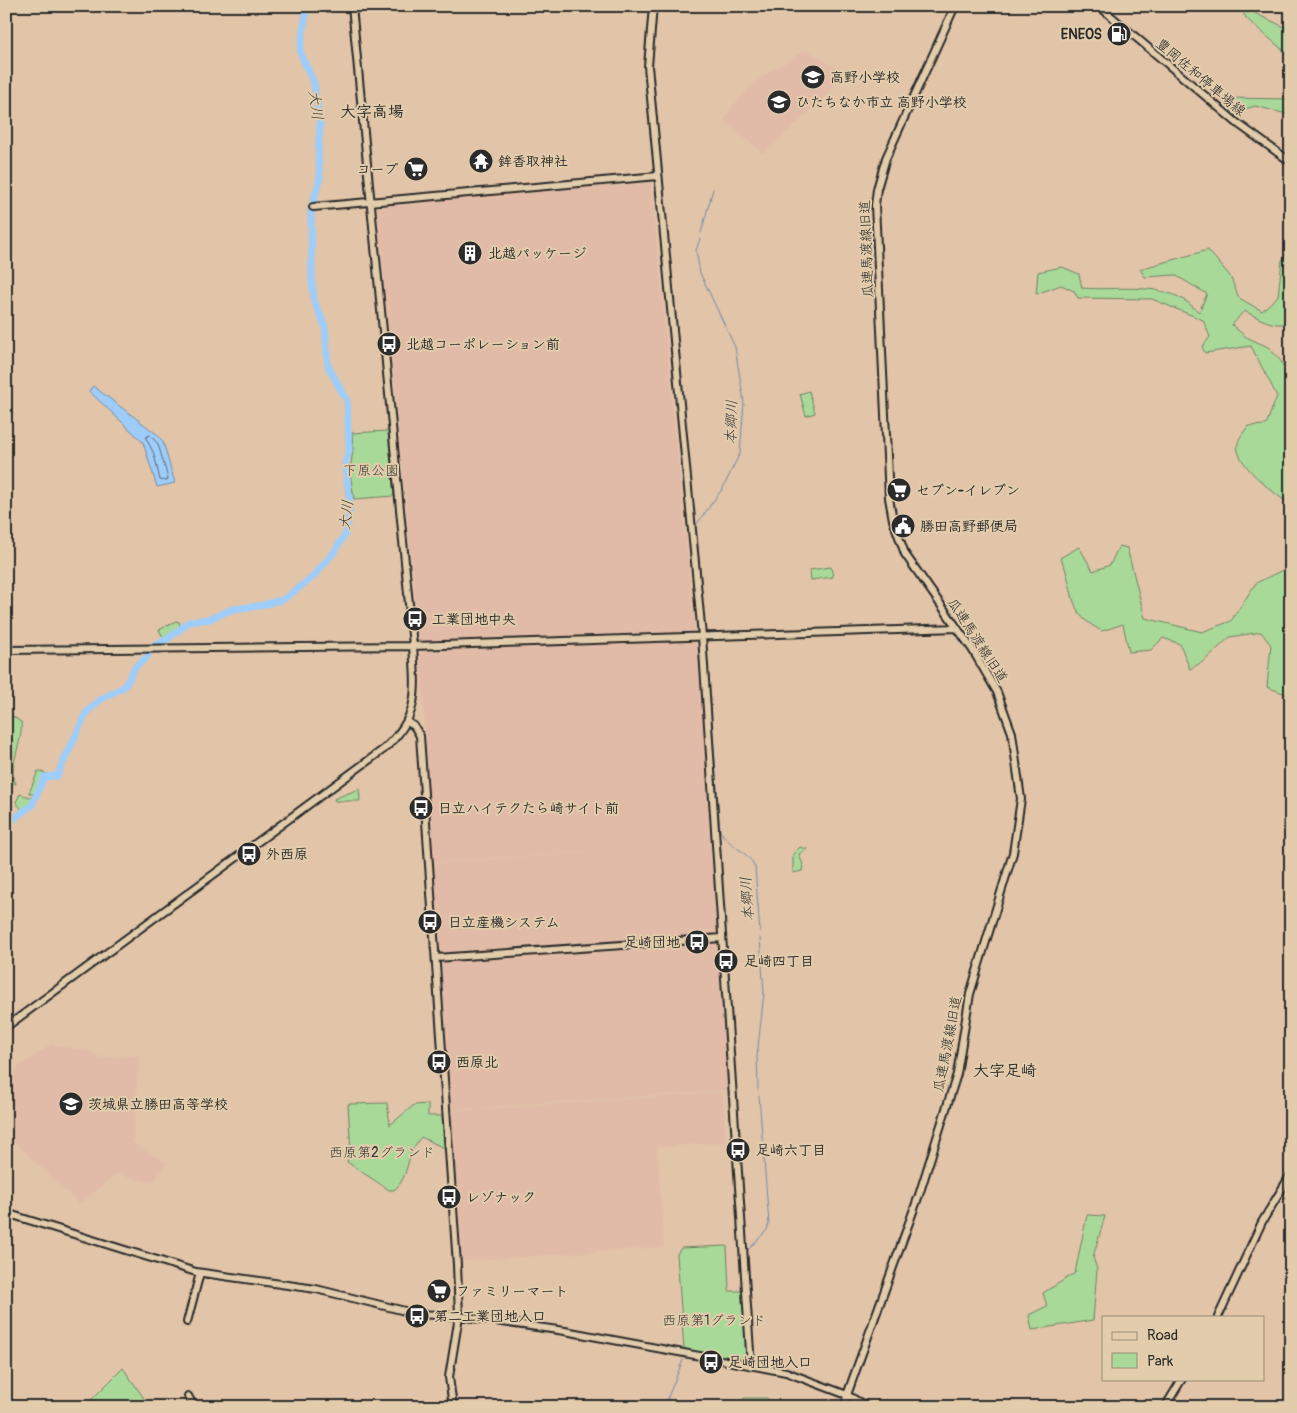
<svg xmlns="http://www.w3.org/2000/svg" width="1297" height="1413" font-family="Pangolin,'Klee One',sans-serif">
	<rect width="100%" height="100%" fill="#e2c4a9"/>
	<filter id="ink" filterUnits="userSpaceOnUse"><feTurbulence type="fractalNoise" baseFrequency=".02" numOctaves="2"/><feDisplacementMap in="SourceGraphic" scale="10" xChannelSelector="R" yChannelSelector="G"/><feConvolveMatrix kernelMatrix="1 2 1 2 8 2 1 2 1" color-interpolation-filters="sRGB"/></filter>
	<g filter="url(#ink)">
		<!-- built -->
		<path fill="#e1bba7" d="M 806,50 L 841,71 L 826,97 L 763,153 L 724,121 L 733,106 L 760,78 Z
			M 651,183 L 695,632 L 419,641 L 377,205 Z
			M 693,641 L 698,647 L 720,934 L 440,953 L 433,863 L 667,847 L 434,862 L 420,655 L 423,651 Z
			M 717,942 L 720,946 L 730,1090 L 451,1110 L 441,966 L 444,961 Z
			M 50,1045 L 90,1051 L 101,1058 L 139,1056 L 133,1143 L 166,1163 L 153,1183 L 117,1174 L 79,1204 L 6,1134 L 6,1073 L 9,1074 Z
			M 722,1092 L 726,1142 L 657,1147 L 664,1247 L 462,1261 L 451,1111 Z"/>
		<!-- green -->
		<path fill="#a9d999" stroke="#6a8262" d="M 1239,6 L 1249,6 L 1254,13 L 1291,30 L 1291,57 L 1247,19 Z
			M 1224,98 L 1291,99 L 1291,115 L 1255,106 L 1233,113 Z
			M 1291,246 L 1291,321 C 1276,330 1258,317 1244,311 L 1232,325 L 1246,337 L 1268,347 L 1280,360 L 1291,380 L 1291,505 C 1276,495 1232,462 1238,443 C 1239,437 1245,431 1248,426 L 1266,425 L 1277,396 L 1251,346 L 1205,353 L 1202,347 L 1210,337 L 1203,320 L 1152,299 L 1078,298 L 1074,291 L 1061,285 L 1036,294 L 1038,272 L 1062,267 L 1079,274 L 1082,288 C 1115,291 1155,282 1184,300 C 1190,303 1194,309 1199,312 L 1207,294 L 1175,275 L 1145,277 L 1140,269 L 1208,250 L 1230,276 L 1239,298 L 1262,311 L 1278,296 L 1282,260 Z
			M 809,391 L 815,413 L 806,416 L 800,394 Z
			M 388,431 L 394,496 L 354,499 L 350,472 L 353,449 L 352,433 Z
			M 1119,546 L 1127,548 L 1145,618 L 1202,632 L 1231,621 L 1256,583 L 1289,567 L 1291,560 L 1291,696 L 1267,687 L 1271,645 L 1261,632 L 1230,637 L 1204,661 L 1190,669 L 1180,644 L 1163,638 L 1151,650 L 1129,652 L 1123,624 L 1102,631 C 1096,628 1090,624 1085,620 C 1068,604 1072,576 1060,558 L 1079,547 L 1093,571 L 1110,565 Z
			M 831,567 L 833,577 L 811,580 L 810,570 Z
			M 176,621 L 179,622 L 180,628 L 164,639 L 159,630 Z
			M 6,712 L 21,722 C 24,742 7,765 16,784 L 6,780 Z
			M 38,771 L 51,775 L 44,776 L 35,795 L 29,793 Z
			M 359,789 L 360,801 L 335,801 L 334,799 Z
			M 20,794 L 33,798 L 31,804 L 23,811 L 16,802 Z
			M 800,847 L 807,849 L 799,854 L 803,865 L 802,871 L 793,873 L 793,854 Z
			M 387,1103 L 390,1125 L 414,1105 L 428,1104 L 428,1116 L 442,1116 L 444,1148 L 421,1137 C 418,1141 414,1146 412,1151 C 407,1163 406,1181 394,1190 L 389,1190 L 347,1162 L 351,1152 L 348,1104 Z
			M 1087,1215 L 1105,1216 L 1093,1257 L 1097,1269 L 1093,1320 L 1032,1330 L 1029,1315 L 1047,1306 L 1043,1293 L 1075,1273 Z
			M 727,1246 L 729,1291 L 744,1291 L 748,1362 L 684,1349 L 677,1254 L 681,1248 Z
			M 123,1368 L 150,1407 L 84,1407 Z
			M 744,1398 L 767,1398 L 773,1407 L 745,1407 Z"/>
		<!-- water -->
		<path fill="#9ecdf9" stroke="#708ca7" d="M 93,386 L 158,435 L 163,442 L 175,483 L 157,487 L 143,442 L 89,391 Z"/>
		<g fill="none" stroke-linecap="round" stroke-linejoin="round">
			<!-- shore -->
			<path stroke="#596c7d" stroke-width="1" d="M 150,435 L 158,444 L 168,478 L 167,481 L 160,480 L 154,454 L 146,438 Z"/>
			<!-- stream -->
			<path stroke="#708ca7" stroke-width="1" d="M 701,233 L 713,189
				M 700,239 L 696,250 L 700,273 L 735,347 L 744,403 L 740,453 L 723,488 L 696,525 L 705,633
				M 706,639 L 720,831 C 729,846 749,852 755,867 L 760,932
				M 758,1090 L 757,1056 L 764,993 L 760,938
				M 746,1252 L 767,1230 L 769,1224 L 759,1096
				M 664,1407 L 683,1360"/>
			<!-- river -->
			<path stroke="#9ecdf9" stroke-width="7" d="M 6,825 L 32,805 L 44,777 L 57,776 L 86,713 L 100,700 L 125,686 L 135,667 L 146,658 L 154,645 L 169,638 L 189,622 L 209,619 L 233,609 L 259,606 L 284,599 L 313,577 L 334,552 L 346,533 L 350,505 L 345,464 L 349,451 L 347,401 L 328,366 L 325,326 L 314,301 L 312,282 L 311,209 L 320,178 L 318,154 L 320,125 L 314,84 L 300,52 L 307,6"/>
			<defs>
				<path id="secondary" d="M 653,6 L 648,66 L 702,636 L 751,1366
					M 1099,6 L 1237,123 L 1291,162
					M 313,207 L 658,176
					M 6,650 L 413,646 L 957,628
					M 407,722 L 414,726 L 420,736 L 457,1265 L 459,1316 L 449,1377 L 453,1407
					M 436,958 L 722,938
					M 6,1027 L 384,749 C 420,717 416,691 413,646 L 352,6
					M 6,1213 L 196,1272 L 316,1289 L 417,1314 L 459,1316 L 565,1331 L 786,1372 L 847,1395 L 868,1407
					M 1218,1317 L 1262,1222 L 1291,1174
					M 187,1322 L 200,1273
					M 188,1396 L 194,1407
					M 845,1407 L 847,1395 L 919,1195 L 957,1074 L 970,994 L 1013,853 L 1021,799 L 1012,733 L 997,692 L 972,649 L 905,554 L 893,520 L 889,498 L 875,205 L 877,189 L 886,158 L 955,6
					M 1165,1407 L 1182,1379"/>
			</defs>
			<!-- secondary casing -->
			<use href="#secondary" stroke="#2b2b2b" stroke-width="10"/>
			<!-- secondary -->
			<use href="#secondary" stroke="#e2ccab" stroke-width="6"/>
		</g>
	</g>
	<!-- icons -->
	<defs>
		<symbol id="fuel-disc" viewBox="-11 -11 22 22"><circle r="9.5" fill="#2b2b2b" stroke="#e2ccab"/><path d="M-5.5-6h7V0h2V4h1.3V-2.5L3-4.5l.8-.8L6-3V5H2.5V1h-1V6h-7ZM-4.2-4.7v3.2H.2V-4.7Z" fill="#fff"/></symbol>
		<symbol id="school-disc" viewBox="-11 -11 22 22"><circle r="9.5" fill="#2b2b2b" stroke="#e2ccab"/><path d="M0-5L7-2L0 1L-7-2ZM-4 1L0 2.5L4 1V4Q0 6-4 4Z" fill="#fff"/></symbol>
		<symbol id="temple-disc" viewBox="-11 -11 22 22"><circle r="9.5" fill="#2b2b2b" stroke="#e2ccab"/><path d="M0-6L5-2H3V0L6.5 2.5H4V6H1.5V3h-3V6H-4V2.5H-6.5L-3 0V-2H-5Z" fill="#fff"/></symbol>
		<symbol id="supermarket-disc" viewBox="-11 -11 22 22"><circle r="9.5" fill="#2b2b2b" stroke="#e2ccab"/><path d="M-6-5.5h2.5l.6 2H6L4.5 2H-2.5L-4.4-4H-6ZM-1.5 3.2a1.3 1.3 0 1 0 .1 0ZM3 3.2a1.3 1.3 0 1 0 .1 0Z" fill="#fff"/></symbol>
		<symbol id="building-disc" viewBox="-11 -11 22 22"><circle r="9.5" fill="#2b2b2b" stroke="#e2ccab"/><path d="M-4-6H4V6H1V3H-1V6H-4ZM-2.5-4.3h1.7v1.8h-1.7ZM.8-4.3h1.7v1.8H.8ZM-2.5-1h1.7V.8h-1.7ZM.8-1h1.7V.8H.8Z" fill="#fff"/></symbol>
		<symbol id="bus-disc" viewBox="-11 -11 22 22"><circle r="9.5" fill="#2b2b2b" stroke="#e2ccab"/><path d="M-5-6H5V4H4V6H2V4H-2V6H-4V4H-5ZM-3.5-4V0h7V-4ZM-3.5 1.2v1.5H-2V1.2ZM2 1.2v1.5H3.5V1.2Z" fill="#fff"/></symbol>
		<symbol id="civic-disc" viewBox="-11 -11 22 22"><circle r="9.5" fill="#2b2b2b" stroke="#e2ccab"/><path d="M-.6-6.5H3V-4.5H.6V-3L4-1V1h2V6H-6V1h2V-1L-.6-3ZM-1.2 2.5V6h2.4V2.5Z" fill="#fff"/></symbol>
	</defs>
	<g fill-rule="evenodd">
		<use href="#fuel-disc" x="1105" y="20" width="28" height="28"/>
		<use href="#school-disc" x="799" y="63" width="28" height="28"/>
		<use href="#school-disc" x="765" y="88" width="28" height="28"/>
		<use href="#temple-disc" x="467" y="147" width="28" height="28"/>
		<use href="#supermarket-disc" x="402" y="155" width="28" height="28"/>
		<use href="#building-disc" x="456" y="239" width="28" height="28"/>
		<use href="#bus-disc" x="375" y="330" width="28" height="28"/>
		<use href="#supermarket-disc" x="885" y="476" width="28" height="28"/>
		<use href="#civic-disc" x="889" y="512" width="28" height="28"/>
		<use href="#bus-disc" x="401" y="605" width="28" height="28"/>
		<use href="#bus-disc" x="407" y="794" width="28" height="28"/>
		<use href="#bus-disc" x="235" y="840" width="28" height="28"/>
		<use href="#bus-disc" x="416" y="908" width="28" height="28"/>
		<use href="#bus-disc" x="683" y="928" width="28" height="28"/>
		<use href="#bus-disc" x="712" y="947" width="28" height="28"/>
		<use href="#bus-disc" x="425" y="1048" width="28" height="28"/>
		<use href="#school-disc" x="57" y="1090" width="28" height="28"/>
		<use href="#bus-disc" x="724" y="1136" width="28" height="28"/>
		<use href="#bus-disc" x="435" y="1183" width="28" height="28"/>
		<use href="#supermarket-disc" x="425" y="1277" width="28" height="28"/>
		<use href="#bus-disc" x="403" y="1302" width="28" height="28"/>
		<use href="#bus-disc" x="697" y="1348" width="28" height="28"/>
	</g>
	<g text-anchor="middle" stroke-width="4" stroke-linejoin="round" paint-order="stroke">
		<!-- poi labels -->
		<g font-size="14" font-weight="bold" fill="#2b2b2b" stroke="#e2ccab" text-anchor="start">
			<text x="1102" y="39" text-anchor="end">ENEOS</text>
			<text x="830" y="82">高野小学校</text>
			<text x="796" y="107">ひたちなか市立 高野小学校</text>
			<text x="498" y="166">鉾香取神社</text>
			<text x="398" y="174" text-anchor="end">コープ</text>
			<text x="488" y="258">北越パッケージ</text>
			<text x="406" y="349">北越コーポレーション前</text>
			<text x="916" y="495">セブン-イレブン</text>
			<text x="920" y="531">勝田高野郵便局</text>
			<text x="432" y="624">工業団地中央</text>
			<text x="438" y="813">日立ハイテクたら崎サイト前</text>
			<text x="266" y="859">外西原</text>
			<text x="448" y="927">日立産機システム</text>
			<text x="680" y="947" text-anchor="end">足崎団地</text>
			<text x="744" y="966">足崎四丁目</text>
			<text x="456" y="1067">西原北</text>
			<text x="88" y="1109">茨城県立勝田高等学校</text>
			<text x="756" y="1155">足崎六丁目</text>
			<text x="466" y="1202">レゾナック</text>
			<text x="456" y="1296">ファミリーマート</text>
			<text x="434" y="1321">第二工業団地入口</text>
			<text x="728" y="1367">足崎団地入口</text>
		</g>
		<!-- street labels -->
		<g font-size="14" fill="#2b2b2b" stroke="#e2ccab">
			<text transform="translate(1201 77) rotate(40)" y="5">豊岡佐和停車場線</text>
			<text transform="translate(866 249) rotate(-92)" y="5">瓜連馬渡線旧道</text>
			<text transform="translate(978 640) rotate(57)" y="5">瓜連馬渡線旧道</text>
			<text transform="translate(947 1044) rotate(-79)" y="5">瓜連馬渡線旧道</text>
		</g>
		<!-- park labels -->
		<g font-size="14" fill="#383c36" stroke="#e2ccab">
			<text x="371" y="475">下原公園</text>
			<text x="382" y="1157">西原第2グランド</text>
			<text x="714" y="1325">西原第1グランド</text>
		</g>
		<!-- water labels -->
		<g font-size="15" font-style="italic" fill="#363b40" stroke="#e2ccab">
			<text transform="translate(316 105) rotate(82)" y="5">大川</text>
			<text transform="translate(731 422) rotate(-88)" y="5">本郷川</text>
			<text transform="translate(346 515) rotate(-83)" y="5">大川</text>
			<text transform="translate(747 899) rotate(-94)" y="5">本郷川</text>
		</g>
		<!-- quarter labels -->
		<g font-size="16" font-weight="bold" fill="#2b2b2b" stroke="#e2ccab">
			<text x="372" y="117">大字高場</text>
			<text x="1005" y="1076">大字足崎</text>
		</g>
	</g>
	<!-- margin -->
	<rect width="1297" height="1413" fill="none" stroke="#e2ccab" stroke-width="25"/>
	<rect x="12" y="12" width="1272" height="1388" fill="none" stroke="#2b2b2b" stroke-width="2" filter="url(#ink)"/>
	<!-- legend -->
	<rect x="1102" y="1316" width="162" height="65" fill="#e2ccab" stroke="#998c78"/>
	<rect x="1112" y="1332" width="25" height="8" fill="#e2ccab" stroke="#998c78"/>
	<text x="1147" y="1340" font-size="15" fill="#2b2b2b">Road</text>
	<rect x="1112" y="1353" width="25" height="15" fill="#a9d999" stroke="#998c78"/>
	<text x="1147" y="1366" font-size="15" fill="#2b2b2b">Park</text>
</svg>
